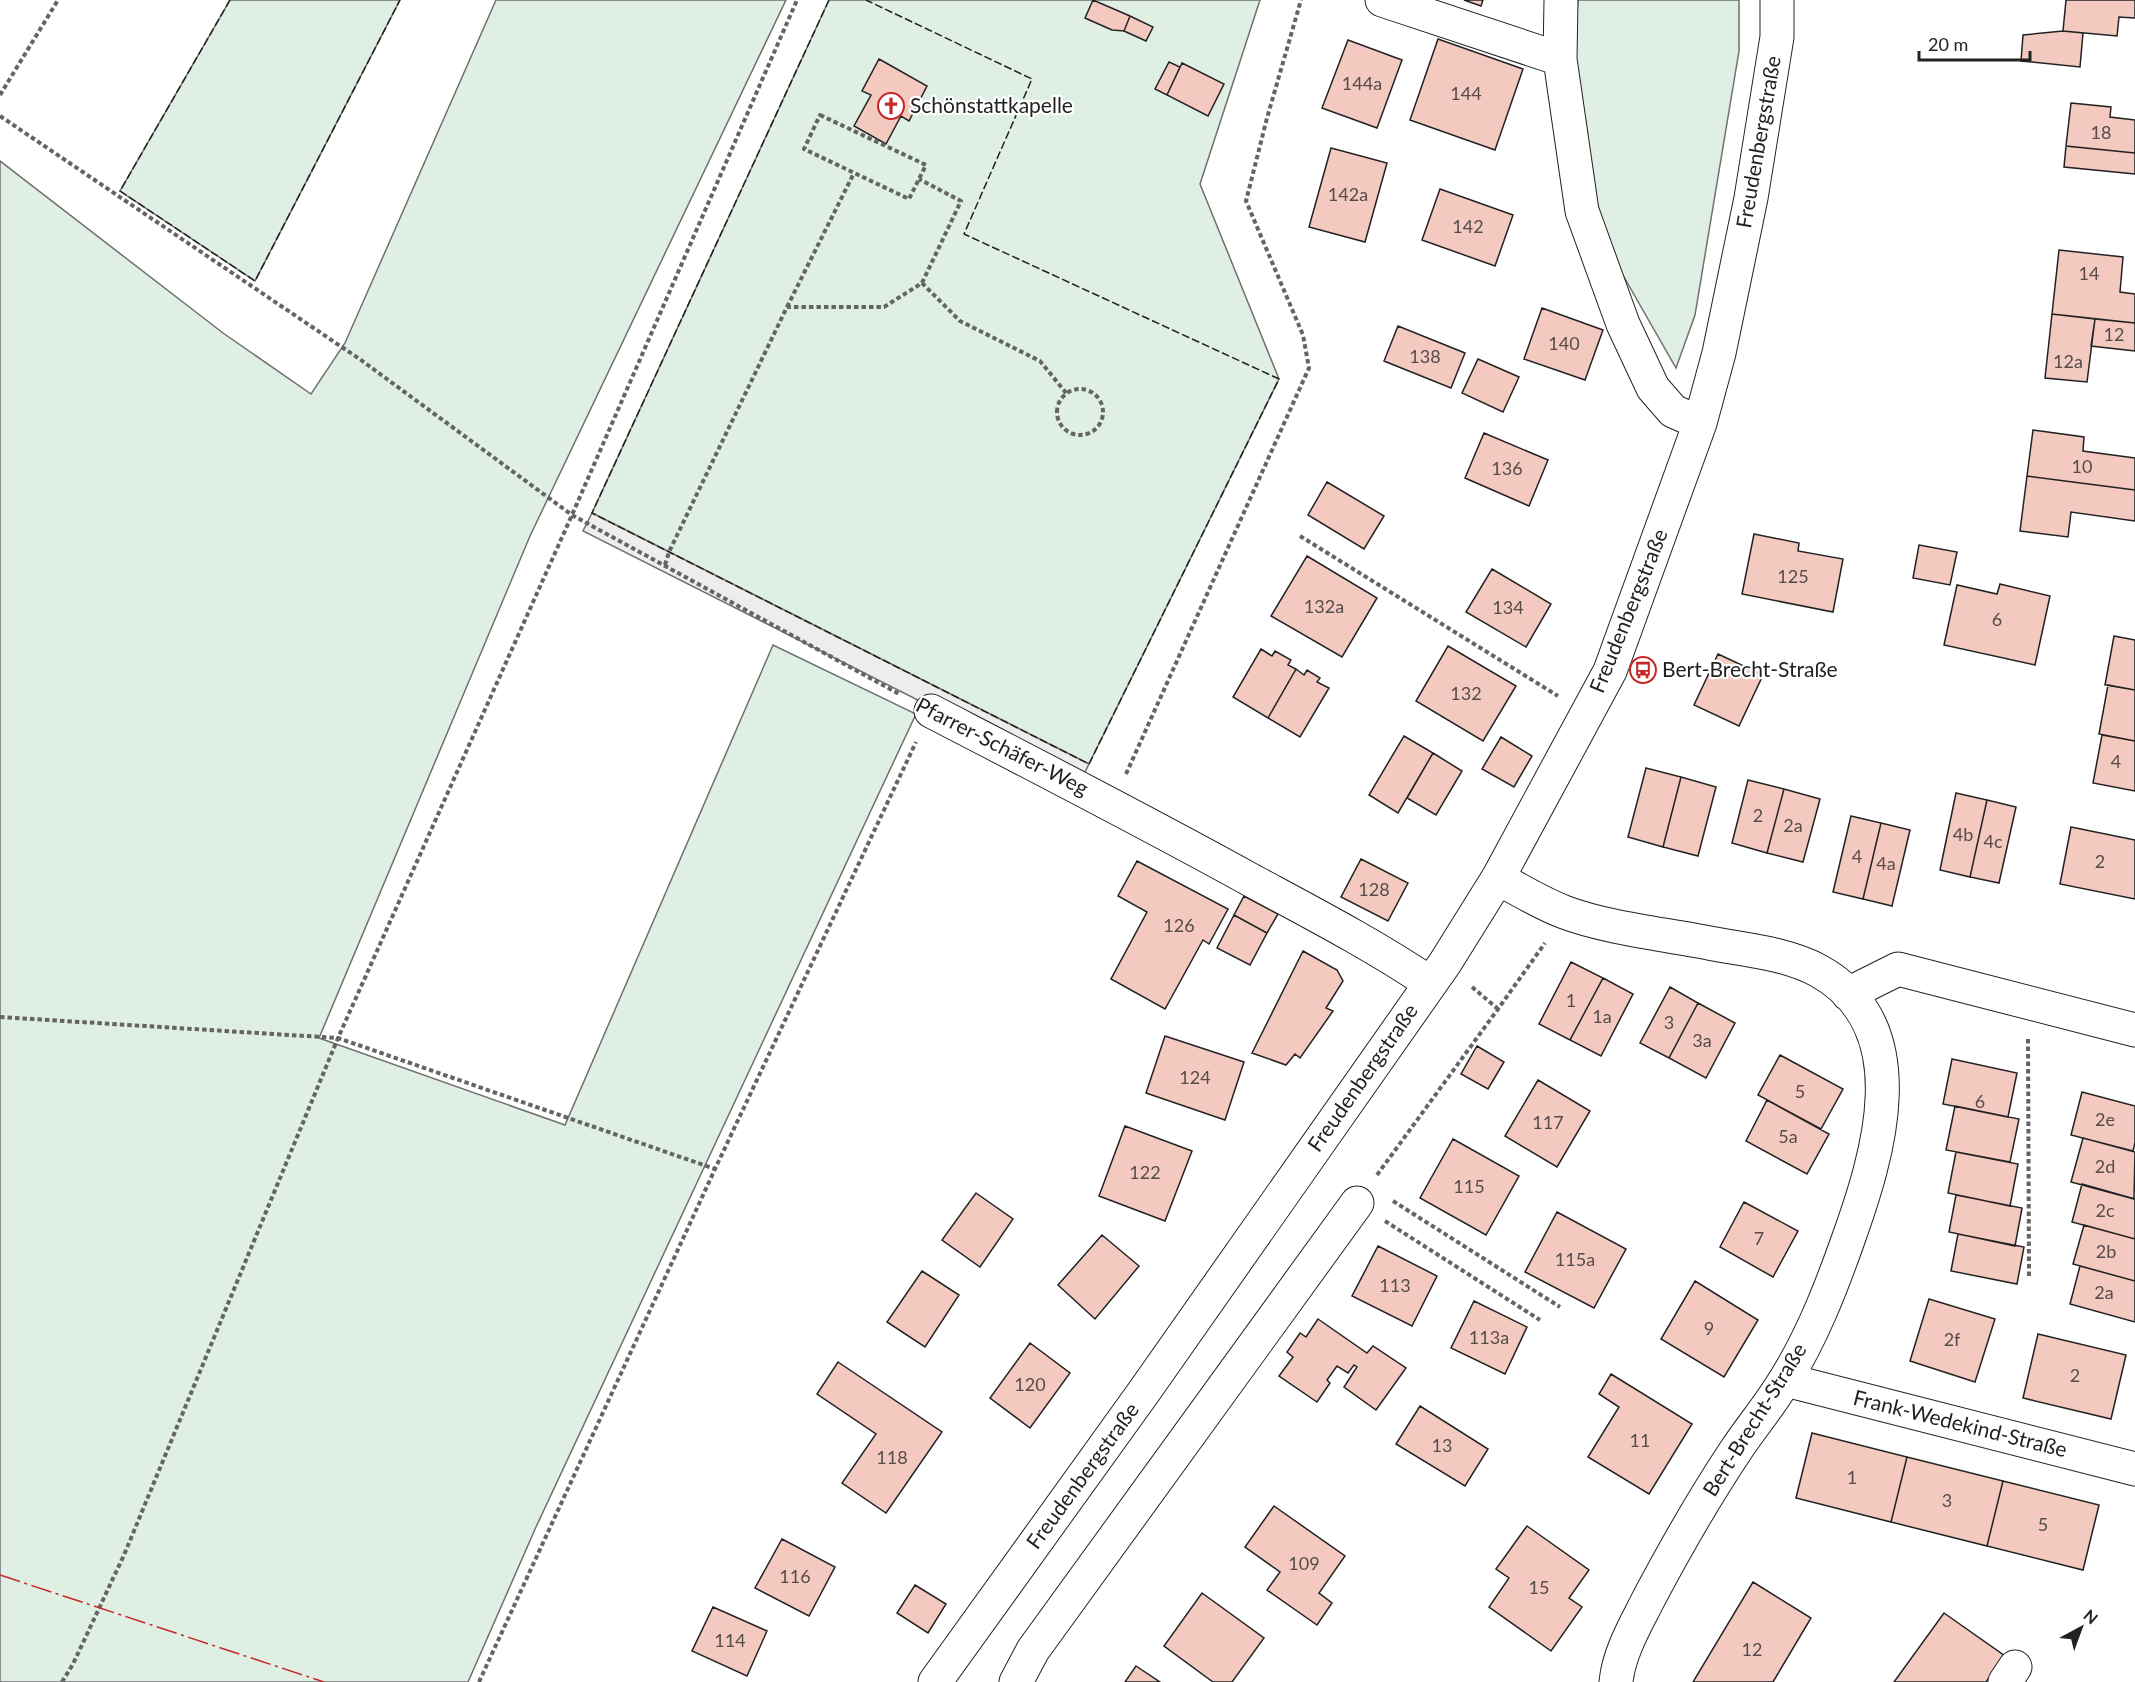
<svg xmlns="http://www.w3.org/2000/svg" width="2135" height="1682" font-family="Lato,sans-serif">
	<rect width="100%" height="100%" fill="#fff"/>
	<!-- green -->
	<path fill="#e0efe3" stroke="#6f6f6f" stroke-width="1.5" d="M 230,0 L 400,0 L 255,281 L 120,191 Z
		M 496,0 L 786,0 L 530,536 L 319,1038 L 565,1125 L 773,645 L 916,714 L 536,1527 L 468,1682 L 0,1682 L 0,161 L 223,333 L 311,394 L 345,343 Z
		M 829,0 L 1260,0 L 1200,184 L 1279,379 L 1089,764 L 592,513 Z
		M 1578,0 L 1739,0 L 1739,51 L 1695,315 L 1676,368 L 1616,263 L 1583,159 L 1573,61 Z"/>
	<!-- parking -->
	<path fill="#ededed" stroke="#6f6f6f" stroke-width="1.5" d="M 592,513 L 1089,764 L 1080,782 L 583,531 Z"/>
	<!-- building -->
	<path fill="#f3c9c0" stroke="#222" stroke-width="1.5" d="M 1093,0 L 1130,16 L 1124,31 L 1112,30 L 1085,18 Z
		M 1464,0 L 1483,0 L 1481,6 Z
		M 2066,0 L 2135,0 L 2135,18 L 2119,17 L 2117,36 L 2063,31 Z
		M 1130,16 L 1153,27 L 1146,41 L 1124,31 Z
		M 2063,31 L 2083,33 L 2080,67 L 2021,61 L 2023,35 Z
		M 1438,39 L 1523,69 L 1495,150 L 1410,120 Z
		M 1348,40 L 1402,60 L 1377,128 L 1322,108 Z
		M 879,59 L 927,86 L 909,121 L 901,116 L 886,144 L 854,126 L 871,95 L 862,91 Z
		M 1169,62 L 1180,67 L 1167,95 L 1155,89 Z
		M 1182,63 L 1224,84 L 1208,116 L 1167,95 Z
		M 2071,103 L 2111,107 L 2110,117 L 2135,120 L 2135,153 L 2066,146 Z
		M 2066,146 L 2135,153 L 2135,174 L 2064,167 Z
		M 1331,148 L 1387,163 L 1365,242 L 1309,227 Z
		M 1440,189 L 1513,215 L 1495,266 L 1422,240 Z
		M 2059,250 L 2123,257 L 2120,292 L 2135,294 L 2135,323 L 2052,314 Z
		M 1542,308 L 1603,330 L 1585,380 L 1524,359 Z
		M 2052,314 L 2095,319 L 2087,382 L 2045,378 Z
		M 2095,319 L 2135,323 L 2135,351 L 2091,346 Z
		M 1398,326 L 1465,353 L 1451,388 L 1384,361 Z
		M 1478,359 L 1519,377 L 1503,412 L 1462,393 Z
		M 2033,430 L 2084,437 L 2083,451 L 2135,458 L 2135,490 L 2027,476 Z
		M 1484,433 L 1548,460 L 1529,506 L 1465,478 Z
		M 2027,476 L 2135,490 L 2135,521 L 2071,512 L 2068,537 L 2020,531 Z
		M 1327,482 L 1384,516 L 1364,549 L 1308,515 Z
		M 1754,534 L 1799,543 L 1798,551 L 1843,559 L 1833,612 L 1742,594 Z
		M 1919,545 L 1957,552 L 1950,585 L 1913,578 Z
		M 1307,556 L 1377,598 L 1342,657 L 1271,616 Z
		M 1492,569 L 1551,604 L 1526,647 L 1466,612 Z
		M 2000,584 L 2050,596 L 2035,665 L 1944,645 L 1957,585 L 1997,594 Z
		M 2114,636 L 2135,640 L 2135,690 L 2105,685 Z
		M 1448,646 L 1516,686 L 1483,741 L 1416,701 Z
		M 1261,649 L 1272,656 L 1275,651 L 1291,660 L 1288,665 L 1296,669 L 1268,718 L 1233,697 Z
		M 1718,654 L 1763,675 L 1739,726 L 1694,705 Z
		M 1296,669 L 1304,675 L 1307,670 L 1320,678 L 1317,682 L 1329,688 L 1300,737 L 1268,718 Z
		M 2108,685 L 2135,690 L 2135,741 L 2099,734 Z
		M 2102,735 L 2135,741 L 2135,791 L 2093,783 Z
		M 1404,736 L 1433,753 L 1398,813 L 1369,795 Z
		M 1501,737 L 1532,756 L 1514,787 L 1482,769 Z
		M 1433,753 L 1462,771 L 1436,815 L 1407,798 Z
		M 1646,768 L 1681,777 L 1663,847 L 1628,837 Z
		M 1681,777 L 1716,787 L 1698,856 L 1663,847 Z
		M 1748,780 L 1784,789 L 1767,853 L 1732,843 Z
		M 1784,789 L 1820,799 L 1803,862 L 1767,853 Z
		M 1956,793 L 1987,800 L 1970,877 L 1940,870 Z
		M 1987,800 L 2016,807 L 1999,883 L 1970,877 Z
		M 1851,816 L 1881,823 L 1863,899 L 1833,892 Z
		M 1881,823 L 1910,830 L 1892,906 L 1863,899 Z
		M 2071,827 L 2135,840 L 2135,899 L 2060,884 Z
		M 1361,859 L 1408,883 L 1388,921 L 1341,897 Z
		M 1137,861 L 1228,909 L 1209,944 L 1203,940 L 1165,1009 L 1111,979 L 1147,912 L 1118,896 Z
		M 1244,896 L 1278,914 L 1267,933 L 1234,915 Z
		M 1234,915 L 1267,933 L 1250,965 L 1217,948 Z
		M 1303,951 L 1337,970 L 1343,981 L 1326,1008 L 1333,1011 L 1300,1058 L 1295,1054 L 1286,1065 L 1252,1053 Z
		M 1571,962 L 1603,978 L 1570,1040 L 1539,1024 Z
		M 1603,978 L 1633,994 L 1601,1056 L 1570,1040 Z
		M 1670,987 L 1698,1003 L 1669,1058 L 1640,1043 Z
		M 1698,1003 L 1735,1023 L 1706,1078 L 1669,1058 Z
		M 1165,1036 L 1244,1062 L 1225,1120 L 1146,1093 Z
		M 1477,1046 L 1504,1062 L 1488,1089 L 1461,1074 Z
		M 1780,1055 L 1843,1089 L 1821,1129 L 1758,1095 Z
		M 1952,1059 L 2017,1073 L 2008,1117 L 1943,1104 Z
		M 1538,1080 L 1590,1111 L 1557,1167 L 1505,1136 Z
		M 2082,1092 L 2135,1106 L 2135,1143 L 2133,1151 L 2071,1135 Z
		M 1767,1100 L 1829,1134 L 1807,1174 L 1746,1141 Z
		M 1955,1106 L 2019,1119 L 2010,1162 L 1946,1150 Z
		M 1125,1126 L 1192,1151 L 1165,1221 L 1099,1196 Z
		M 2083,1138 L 2135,1152 L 2134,1199 L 2071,1182 Z
		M 1453,1139 L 1519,1176 L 1486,1235 L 1420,1198 Z
		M 1956,1152 L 2018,1164 L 2010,1206 L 1948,1193 Z
		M 2082,1184 L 2135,1199 L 2135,1239 L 2072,1222 Z
		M 976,1193 L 1013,1219 L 980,1267 L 942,1240 Z
		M 1956,1195 L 2022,1208 L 2015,1246 L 1949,1232 Z
		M 1744,1202 L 1798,1231 L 1773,1277 L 1720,1247 Z
		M 1557,1212 L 1626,1249 L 1594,1308 L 1525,1272 Z
		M 2084,1225 L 2135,1239 L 2135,1281 L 2073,1264 Z
		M 1958,1234 L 2024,1247 L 2017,1284 L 1951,1271 Z
		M 1102,1235 L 1139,1266 L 1095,1319 L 1058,1285 Z
		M 1378,1246 L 1437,1276 L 1412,1326 L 1352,1296 Z
		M 2080,1266 L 2135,1281 L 2135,1322 L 2070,1304 Z
		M 922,1271 L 959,1295 L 925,1347 L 887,1322 Z
		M 1695,1281 L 1758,1320 L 1724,1377 L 1661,1339 Z
		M 1929,1299 L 1995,1319 L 1975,1382 L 1910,1361 Z
		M 1474,1301 L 1527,1327 L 1505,1374 L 1451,1348 Z
		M 1318,1319 L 1367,1353 L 1373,1346 L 1406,1368 L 1376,1410 L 1344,1387 L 1357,1367 L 1354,1365 L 1348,1373 L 1337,1366 L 1327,1380 L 1330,1383 L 1317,1402 L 1279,1376 L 1293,1357 L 1287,1352 L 1300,1333 L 1306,1337 Z
		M 2038,1334 L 2126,1355 L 2111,1419 L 2023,1398 Z
		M 1030,1343 L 1070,1373 L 1030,1428 L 990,1398 Z
		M 838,1362 L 942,1432 L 886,1513 L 842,1483 L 876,1434 L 817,1394 Z
		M 1611,1374 L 1692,1424 L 1649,1494 L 1588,1457 L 1619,1407 L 1599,1394 Z
		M 1420,1406 L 1488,1449 L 1465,1486 L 1396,1444 Z
		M 1812,1433 L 1907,1457 L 1891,1522 L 1796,1498 Z
		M 1907,1457 L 2003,1481 L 1987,1546 L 1891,1522 Z
		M 2003,1481 L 2099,1505 L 2083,1570 L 1987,1546 Z
		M 1274,1506 L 1345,1556 L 1319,1593 L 1332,1603 L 1317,1625 L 1267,1590 L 1280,1572 L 1245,1547 Z
		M 1527,1526 L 1589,1570 L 1569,1598 L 1582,1607 L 1551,1651 L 1489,1607 L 1509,1578 L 1496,1569 Z
		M 782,1539 L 835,1567 L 809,1616 L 755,1588 Z
		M 1753,1582 L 1811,1618 L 1773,1682 L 1693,1682 Z
		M 915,1585 L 946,1604 L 928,1633 L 897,1613 Z
		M 1202,1593 L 1264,1638 L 1232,1682 L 1213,1682 L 1164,1646 Z
		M 713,1607 L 767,1631 L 747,1676 L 692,1651 Z
		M 1944,1613 L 2005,1656 L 1986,1682 L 1894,1682 Z
		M 1136,1666 L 1160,1682 L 1125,1682 Z"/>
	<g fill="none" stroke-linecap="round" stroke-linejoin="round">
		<defs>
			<path id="minor" d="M 1382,0 L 1560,59
				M 1561,0 L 1560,59 L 1582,211 L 1623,324 L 1653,388 L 1673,411 L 1700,423
				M 931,711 C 1037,766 1144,821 1249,879 C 1310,912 1372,944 1430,983
				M 1498,878 C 1519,890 1541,903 1564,912 C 1606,928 1664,934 1709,943 C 1745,950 1786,953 1819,971 C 1919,1027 1878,1156 1848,1240 C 1831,1288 1812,1337 1785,1380 C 1770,1405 1752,1426 1736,1450 C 1704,1498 1676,1547 1649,1598 C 1636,1624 1619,1652 1616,1682
				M 1848,994 L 1898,969 L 2135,1030
				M 1786,1380 L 2135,1469
				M 935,1682 L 1143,1393 L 1445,963 L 1498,878 L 1610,671 L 1700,423 L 1719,353 L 1751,198 L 1777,37 L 1777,0
				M 1016,1682 L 1033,1650 L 1357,1203
				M 2005,1682 L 2015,1667"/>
		</defs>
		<!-- minor casing -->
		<use href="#minor" stroke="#222" stroke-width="35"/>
		<!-- path -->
		<path stroke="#646464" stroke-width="4" stroke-dasharray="4.5 3" stroke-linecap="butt" d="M 0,95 L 58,0
			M 820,115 L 926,165 L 909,199 L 804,149 Z
			M 0,116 L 361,360 L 572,515 L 901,695
			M 922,283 L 960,321 L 1040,361 L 1067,394
			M 787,307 L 854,173
			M1057 412a23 23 0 1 1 46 0a23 23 0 1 1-46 0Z
			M 1300,536 L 1558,696
			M 665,565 L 669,552 L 787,307 L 884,307 L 922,283 L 961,201 L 919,179
			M 1126,774 L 1309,368 L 1303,335 L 1246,201 L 1267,118 L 1301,0
			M 1472,987 L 1498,1009
			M 0,1017 L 338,1038 L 715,1169
			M 2028,1039 L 2029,1276
			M 1377,1175 L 1498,1009 L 1545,943
			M 1393,1201 L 1560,1307
			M 1385,1221 L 1540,1320
			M 62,1682 L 73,1664 L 124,1555 L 338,1038 L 572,515 L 797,0
			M 479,1682 L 715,1169 L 916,742"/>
		<!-- minor -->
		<use href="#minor" stroke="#fff" stroke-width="33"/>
		<!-- fence -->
		<path stroke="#222" stroke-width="1.5" stroke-dasharray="8 3" stroke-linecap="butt" d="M 230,0 L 120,191 L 255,281 L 400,0
			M 829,0 L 592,513 L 1089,764 L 1279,379 L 964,234 L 1032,79 L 866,0"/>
		<!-- power -->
		<path stroke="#c62828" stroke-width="1.5" stroke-dasharray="21 4.5 3 4.5" stroke-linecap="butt" d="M 0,1575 L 324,1682"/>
	</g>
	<!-- icons -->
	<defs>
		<symbol id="church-ring" viewBox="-11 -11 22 22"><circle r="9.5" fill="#fff" stroke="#c62828" stroke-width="1.5"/><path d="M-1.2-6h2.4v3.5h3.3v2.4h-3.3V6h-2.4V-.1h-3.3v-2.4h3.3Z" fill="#c62828"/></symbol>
		<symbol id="bus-ring" viewBox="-11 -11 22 22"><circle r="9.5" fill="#fff" stroke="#c62828" stroke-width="1.5"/><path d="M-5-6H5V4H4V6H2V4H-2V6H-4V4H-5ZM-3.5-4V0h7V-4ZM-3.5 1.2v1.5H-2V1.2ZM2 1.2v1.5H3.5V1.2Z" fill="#c62828"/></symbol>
	</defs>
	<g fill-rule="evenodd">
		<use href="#church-ring" x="876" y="91" width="30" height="30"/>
		<use href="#bus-ring" x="1628" y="655" width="30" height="30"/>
	</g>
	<g text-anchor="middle" stroke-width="4.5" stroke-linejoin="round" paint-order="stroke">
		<!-- number labels -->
		<g font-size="18" fill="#564c4a">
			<text x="1362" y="90">144a</text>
			<text x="1466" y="100">144</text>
			<text x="2101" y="139">18</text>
			<text x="1348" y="201">142a</text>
			<text x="1468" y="233">142</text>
			<text x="2089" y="280">14</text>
			<text x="2114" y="341">12</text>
			<text x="1564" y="350">140</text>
			<text x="1425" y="363">138</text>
			<text x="2068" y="368">12a</text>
			<text x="2082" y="473">10</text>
			<text x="1507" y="475">136</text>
			<text x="1793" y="583">125</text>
			<text x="1324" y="613">132a</text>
			<text x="1508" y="614">134</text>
			<text x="1997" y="626">6</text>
			<text x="1466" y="700">132</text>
			<text x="2116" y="768">4</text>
			<text x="1758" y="822">2</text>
			<text x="1793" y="832">2a</text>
			<text x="1963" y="841">4b</text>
			<text x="1993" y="848">4c</text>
			<text x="1857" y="863">4</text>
			<text x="2100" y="868">2</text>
			<text x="1886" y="870">4a</text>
			<text x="1374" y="896">128</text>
			<text x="1179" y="932">126</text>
			<text x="1571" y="1007">1</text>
			<text x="1602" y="1023">1a</text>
			<text x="1669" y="1029">3</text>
			<text x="1702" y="1047">3a</text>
			<text x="1195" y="1084">124</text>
			<text x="1800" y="1098">5</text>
			<text x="1980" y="1108">6</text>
			<text x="2105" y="1126">2e</text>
			<text x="1548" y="1129">117</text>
			<text x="1788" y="1143">5a</text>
			<text x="2105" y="1173">2d</text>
			<text x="1145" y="1179">122</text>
			<text x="1469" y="1193">115</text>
			<text x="2105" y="1217">2c</text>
			<text x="1759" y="1245">7</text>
			<text x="2106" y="1258">2b</text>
			<text x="1575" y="1266">115a</text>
			<text x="1395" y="1292">113</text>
			<text x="2104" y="1299">2a</text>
			<text x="1709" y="1335">9</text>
			<text x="1489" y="1344">113a</text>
			<text x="1952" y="1346">2f</text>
			<text x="2075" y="1382">2</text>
			<text x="1030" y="1391">120</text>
			<text x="1640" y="1447">11</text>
			<text x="1442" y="1452">13</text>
			<text x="892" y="1464">118</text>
			<text x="1852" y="1484">1</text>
			<text x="1947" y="1507">3</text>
			<text x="2043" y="1531">5</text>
			<text x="1304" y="1570">109</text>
			<text x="795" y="1583">116</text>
			<text x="1539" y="1594">15</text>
			<text x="730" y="1647">114</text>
			<text x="1752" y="1656">12</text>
		</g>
		<!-- poi labels -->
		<g font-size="21" fill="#222" stroke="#fff" text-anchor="start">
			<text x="910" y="113">Schönstattkapelle</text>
			<text x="1662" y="677">Bert-Brecht-Straße</text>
		</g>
		<!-- street labels -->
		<g font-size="21" fill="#222" stroke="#fff">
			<text transform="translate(1759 142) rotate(-80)" y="7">Freudenbergstraße</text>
			<text transform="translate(1629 611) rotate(-68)" y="7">Freudenbergstraße</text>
			<text transform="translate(1002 747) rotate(27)" y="7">Pfarrer-Schäfer-Weg</text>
			<text transform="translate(1363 1078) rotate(-55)" y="7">Freudenbergstraße</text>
			<text transform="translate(1755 1420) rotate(-58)" y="7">Bert-Brecht-Straße</text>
			<text transform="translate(1960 1424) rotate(14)" y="7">Frank-Wedekind-Straße</text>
			<text transform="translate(1083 1476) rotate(-54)" y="7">Freudenbergstraße</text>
		</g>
	</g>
	<!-- north arrow -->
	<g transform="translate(2081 1628) rotate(41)" stroke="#ffffff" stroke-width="4.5" paint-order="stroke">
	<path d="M0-4.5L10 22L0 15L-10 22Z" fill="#222222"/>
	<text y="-9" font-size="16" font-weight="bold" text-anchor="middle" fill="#222222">N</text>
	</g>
	<!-- scale -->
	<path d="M1919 51v9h111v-9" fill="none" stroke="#222222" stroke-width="3"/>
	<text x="1928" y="51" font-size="18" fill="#222222" stroke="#ffffff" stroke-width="4.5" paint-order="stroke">20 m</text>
</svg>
